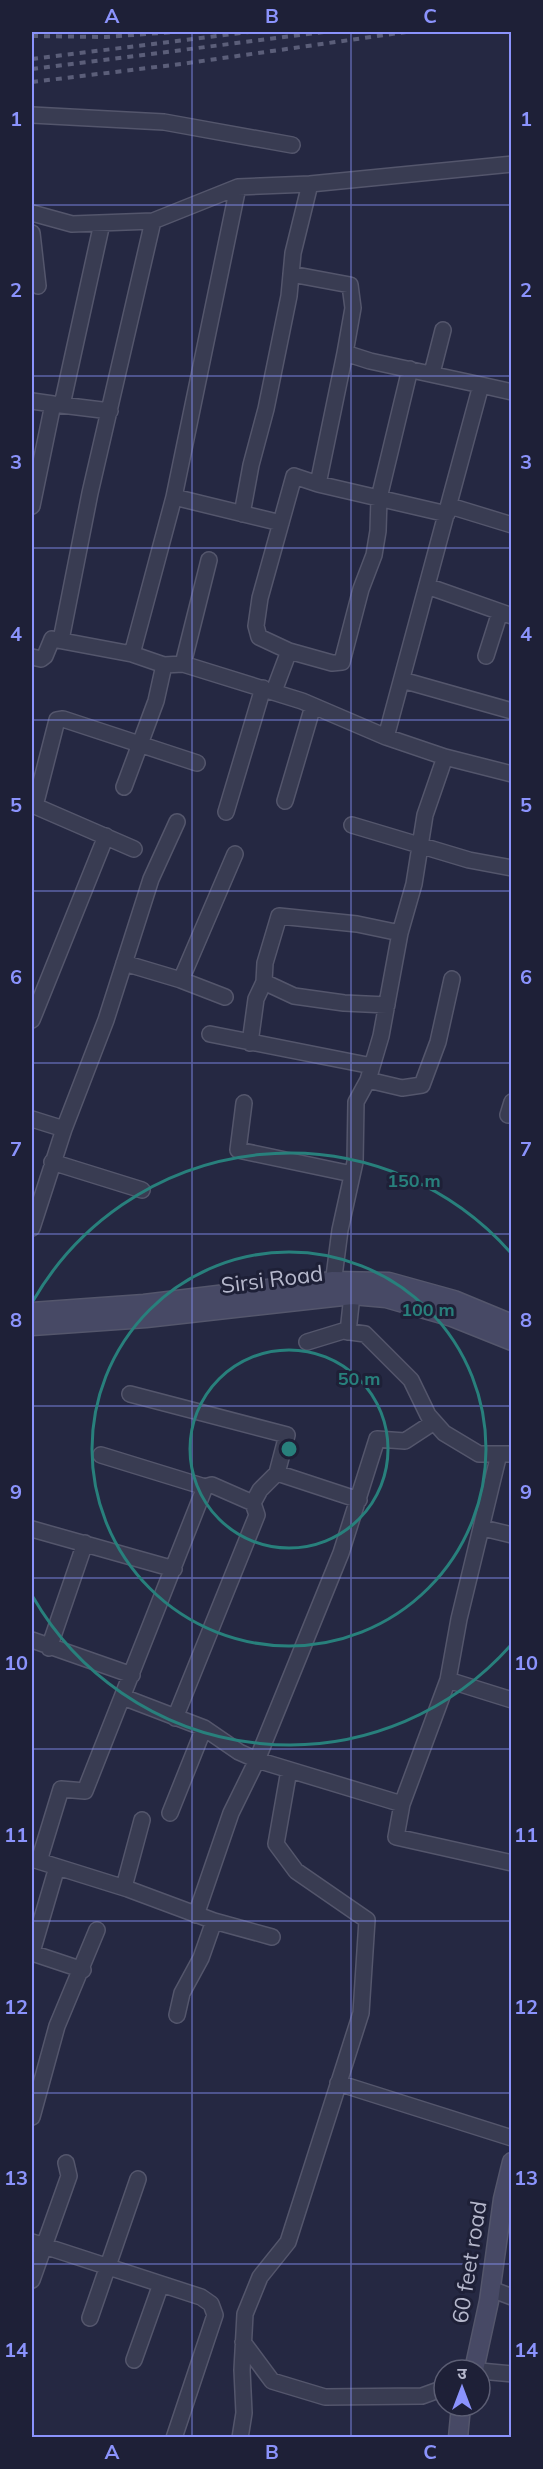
<svg xmlns="http://www.w3.org/2000/svg" width="543" height="2469" font-family="Mulish,'Noto Sans Devanagari',sans-serif">
	<rect width="100%" height="100%" fill="#252842"/>
	<g fill="none" stroke-linecap="round" stroke-linejoin="round">
		<defs>
			<path id="street" d="M 32,115 L 164,122 L 292,145
				M 310,184 L 512,164
				M 32,213 L 72,224 L 153,221 L 238,187 L 310,184 L 293,253 L 289,296 L 266,409 L 251,465 L 242,514
				M 32,233 L 38,286
				M 291,274 L 350,285 L 353,308 L 345,353
				M 432,373 L 443,330
				M 32,401 L 53,404 L 32,506
				M 53,404 L 110,411
				M 62,405 L 102,223
				M 318,484 L 447,514
				M 174,497 L 281,523
				M 450,506 L 512,525
				M 427,586 L 512,616
				M 61,640 L 90,493 L 153,221
				M 289,651 L 332,663 L 342,662 L 361,589 L 374,555 L 378,531 L 379,498 L 410,369
				M 486,656 L 500,612
				M 32,657 L 41,659 L 45,656 L 52,639 L 132,654
				M 183,664 L 302,701 L 386,737
				M 164,665 L 132,654 L 174,497 L 238,187
				M 402,680 L 512,711
				M 274,691 L 289,651 L 259,637 L 256,626 L 260,598 L 294,476 L 318,484 L 345,353 L 370,361 L 481,385
				M 445,757 L 512,774
				M 124,787 L 156,701 L 164,665 L 183,664 L 209,560
				M 285,801 L 313,706
				M 226,812 L 263,688
				M 352,825 L 469,860 L 512,868
				M 134,849 L 35,806 L 57,720 L 63,719 L 197,763
				M 124,963 L 181,980 L 235,854
				M 181,980 L 225,997
				M 387,1005 L 344,1003 L 294,996 L 264,982 L 265,963 L 279,916 L 357,924 L 400,933
				M 32,1020 L 106,836
				M 210,1034 L 372,1066
				M 250,1043 L 256,999 L 264,982
				M 368,1080 L 402,1088 L 422,1085 L 438,1042 L 452,979
				M 244,1103 L 238,1150 L 352,1174
				M 508,1115 L 512,1102
				M 32,1119 L 64,1129
				M 52,1162 L 142,1190
				M 32,1228 L 64,1129 L 106,1020 L 151,879 L 177,822
				M 332,1292 L 340,1230 L 355,1162 L 356,1102 L 368,1080 L 381,1036 L 400,933 L 414,884 L 425,815 L 445,757 L 386,737 L 481,385 L 512,392
				M 348,1332 L 352,1295
				M 307,1342 L 343,1331 L 365,1334 L 411,1380 L 428,1415 L 444,1433 L 479,1454 L 512,1454
				M 130,1394 L 287,1435 L 277,1473
				M 499,1454 L 459,1619 L 448,1680 L 402,1804 L 396,1837 L 512,1863
				M 253,1503 L 260,1490 L 277,1473 L 359,1500
				M 483,1528 L 512,1535
				M 32,1529 L 174,1569
				M 32,1640 L 132,1675
				M 49,1648 L 85,1543
				M 448,1680 L 512,1700
				M 123,1697 L 204,1728 L 239,1752 L 257,1760 L 402,1804
				M 175,1718 L 257,1515 L 253,1503 L 212,1485 L 205,1487
				M 170,1813 L 204,1728
				M 32,1859 L 128,1889 L 214,1921 L 201,1958 L 182,1993 L 177,2015
				M 39,1861 L 61,1789 L 85,1791 L 205,1487 L 101,1455
				M 124,1887 L 142,1820
				M 196,1915 L 231,1813 L 257,1760 L 341,1553 L 377,1439 L 405,1441 L 434,1422
				M 214,1921 L 272,1937
				M 32,1952 L 57,1867
				M 32,1953 L 83,1970
				M 338,2083 L 512,2138
				M 32,2117 L 57,2026 L 97,1930
				M 32,2242 L 201,2297 L 211,2304 L 215,2315 L 174,2438
				M 32,2280 L 69,2176 L 66,2163
				M 491,2289 L 512,2297
				M 90,2318 L 138,2179
				M 243,2342 L 272,2381 L 325,2397 L 422,2396 L 444,2388
				M 134,2360 L 161,2284
				M 480,2371 L 512,2374
				M 240,2438 L 244,2413 L 242,2370 L 245,2314 L 260,2277 L 288,2242 L 361,2013 L 367,1920 L 296,1871 L 276,1844 L 289,1770"/>
			<path id="secondary" d="M 32,1312 L 144,1304 L 333,1281 L 389,1282 L 454,1300 L 512,1324
				M 32,1326 L 146,1318 L 352,1295 L 386,1298 L 452,1317 L 512,1341
				M 474,2370 L 489,2301 L 503,2199 L 512,2162
				M 458,2438 L 461,2406"/>
		</defs>
		<!-- street casing -->
		<use href="#street" stroke="#54566c" stroke-width="18"/>
		<!-- secondary casing -->
		<use href="#secondary" stroke="#54566c" stroke-width="21"/>
		<!-- street -->
		<use href="#street" stroke="#393c52" stroke-width="15"/>
		<!-- secondary -->
		<use href="#secondary" stroke="#474965" stroke-width="18"/>
		<!-- rail -->
		<path stroke="#5b5e79" stroke-width="4" stroke-dasharray="6 6" stroke-linecap="butt" d="M 32,36 L 106,37 L 173,32
			M 32,59 L 249,32
			M 32,69 L 324,32
			M 32,82 L 181,64 L 406,32"/>
	</g>
	<!-- grid -->
	<path fill="none" stroke="#8b93fc" stroke-width="1.5" stroke-opacity="0.55" d="M 192,32 L 192,2438M 351,32 L 351,2438M 32,205 L 512,205M 32,376 L 512,376M 32,548 L 512,548M 32,720 L 512,720M 32,891 L 512,891M 32,1063 L 512,1063M 32,1234 L 512,1234M 32,1406 L 512,1406M 32,1578 L 512,1578M 32,1749 L 512,1749M 32,1921 L 512,1921M 32,2093 L 512,2093M 32,2264 L 512,2264"/>
	<!-- distance rings -->
	<g fill="none" stroke="#28807c" stroke-width="3">
		<circle cx="289" cy="1449" r="99"/>
		<circle cx="289" cy="1449" r="197"/>
		<path d="M511 1645A296 296 0 0 1 33 1597M33 1301A296 296 0 0 1 511 1253"/>
	</g>
	<g text-anchor="middle" stroke-width="6" stroke-linejoin="round" paint-order="stroke">
		<!-- street labels -->
		<g font-size="22" fill="#b6b8cc" stroke="#1e2037">
			<text transform="translate(272 1279) rotate(-7)" y="8">Sirsi Road</text>
			<text transform="translate(469 2262) rotate(-81)" y="8">60 feet road</text>
		</g>
	</g>
	<circle cx="289" cy="1449" r="9" fill="#28807c" stroke="#1e2037" stroke-width="3"/>
	<g font-size="18" text-anchor="middle" font-weight="bold" fill="#28807c" stroke="#1e2037" stroke-width="6" stroke-linejoin="round" paint-order="stroke">
		<text x="414" y="1187">150 m</text>
		<text x="428" y="1316">100 m</text>
		<text x="359" y="1385">50 m</text>
	</g>
	<!-- border -->
	<rect width="543" height="2469" fill="none" stroke="#1e2037" stroke-width="66"/>
	<!-- north arrow -->
	<g transform="translate(462 2388)"><circle r="28" fill="#1e2037" stroke="#5b5d73" stroke-width="1.5"/>
	<path d="M0-4.5L10 22L0 15L-10 22Z" fill="#8b93fc"/>
	<text y="-9" font-size="16" font-weight="bold" text-anchor="middle" fill="#b6b8cc">उ</text>
	</g>
	<rect x="33" y="33" width="477" height="2403" fill="none" stroke="#8b93fc" stroke-width="2"/>
	<g font-size="20" text-anchor="middle" font-weight="bold" fill="#8b93fc">
		<text x="112" y="23">A</text>
		<text x="272" y="23">B</text>
		<text x="430" y="23">C</text>
		<text x="16" y="126">1</text>
		<text x="526" y="126">1</text>
		<text x="16" y="297">2</text>
		<text x="526" y="297">2</text>
		<text x="16" y="469">3</text>
		<text x="526" y="469">3</text>
		<text x="16" y="641">4</text>
		<text x="526" y="641">4</text>
		<text x="16" y="812">5</text>
		<text x="526" y="812">5</text>
		<text x="16" y="984">6</text>
		<text x="526" y="984">6</text>
		<text x="16" y="1156">7</text>
		<text x="526" y="1156">7</text>
		<text x="16" y="1327">8</text>
		<text x="526" y="1327">8</text>
		<text x="16" y="1499">9</text>
		<text x="526" y="1499">9</text>
		<text x="16" y="1670">10</text>
		<text x="526" y="1670">10</text>
		<text x="16" y="1842">11</text>
		<text x="526" y="1842">11</text>
		<text x="16" y="2014">12</text>
		<text x="526" y="2014">12</text>
		<text x="16" y="2185">13</text>
		<text x="526" y="2185">13</text>
		<text x="16" y="2357">14</text>
		<text x="526" y="2357">14</text>
		<text x="112" y="2459">A</text>
		<text x="272" y="2459">B</text>
		<text x="430" y="2459">C</text>
	</g>
</svg>
